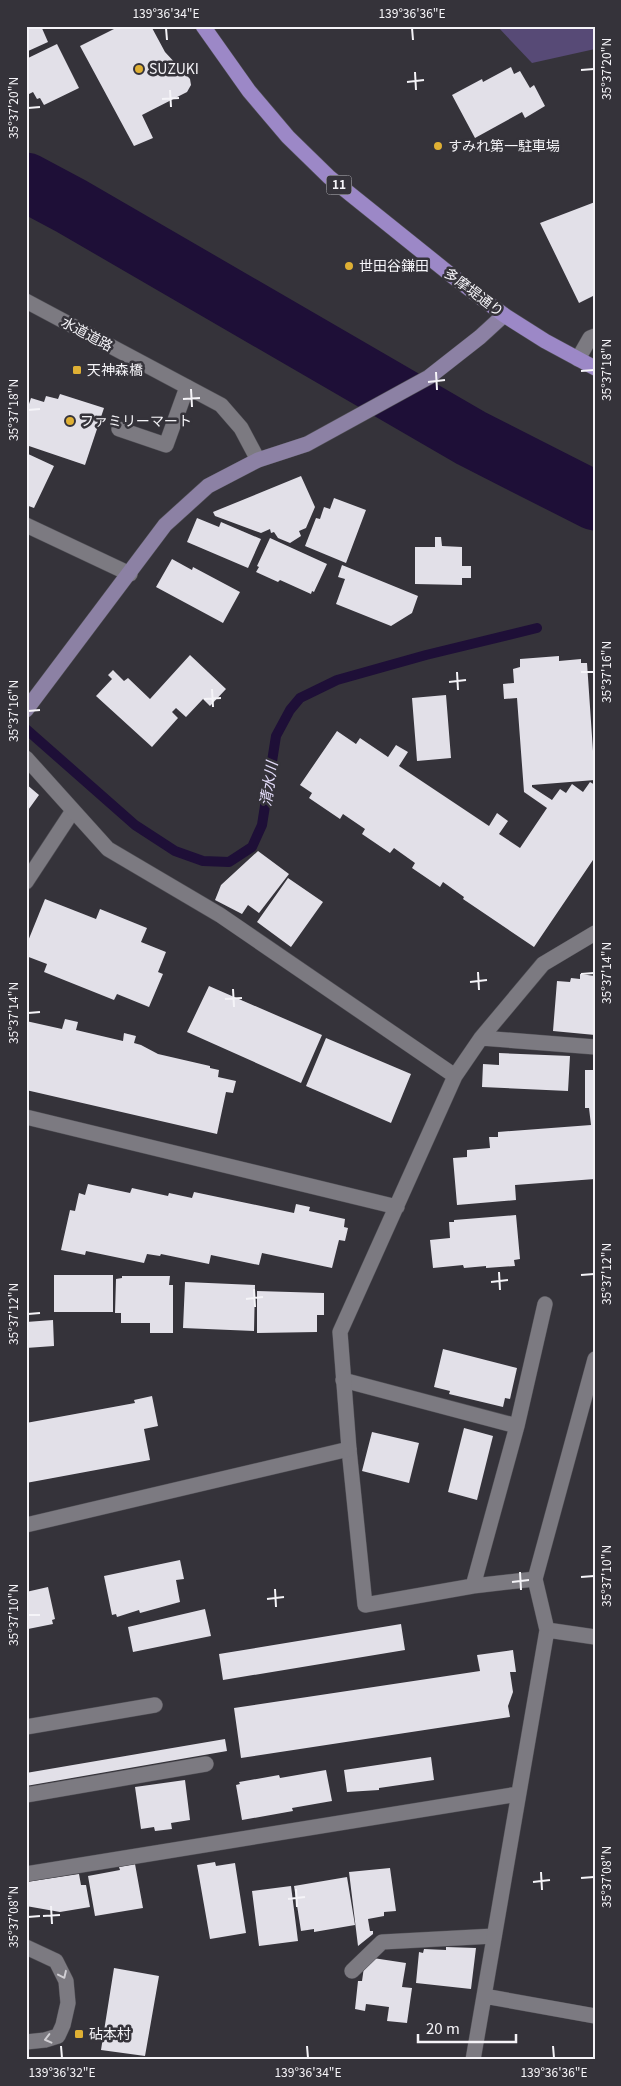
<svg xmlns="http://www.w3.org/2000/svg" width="621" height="2086" font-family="Georgia,'Noto Sans JP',serif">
	<rect width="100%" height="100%" fill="#35333a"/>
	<!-- green -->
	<path fill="#574a76" d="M 497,26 L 595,26 L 595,49 L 532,63 Z"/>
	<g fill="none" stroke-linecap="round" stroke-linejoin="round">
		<!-- stream -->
		<path stroke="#1e0f37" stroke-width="10" d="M 26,729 L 135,825 L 175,851 L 203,861 L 229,862 L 252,847 L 262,825 L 276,736 L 290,710 L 300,698 L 337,680 L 426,655 L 537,628"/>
		<!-- river -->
		<path stroke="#1e0f37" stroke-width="59" d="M 26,182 L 71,206 L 471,438 L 595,501"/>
	</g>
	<!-- building -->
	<path fill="#e2e0e8" d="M 26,26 L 41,26 L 48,42 L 26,52 Z
		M 120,26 L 151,26 L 165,52 L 190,79 L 191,85 L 187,92 L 142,115 L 153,138 L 134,146 L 80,46 Z
		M 57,44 L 79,88 L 44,105 L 40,98 L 37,99 L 33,92 L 29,94 L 26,87 L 26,59 Z
		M 511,67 L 514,74 L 520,71 L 530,88 L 534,85 L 545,106 L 525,118 L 522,112 L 475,138 L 452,95 L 482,79 L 483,82 Z
		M 595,202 L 595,295 L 579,303 L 540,223 Z
		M 60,394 L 104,408 L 85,465 L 26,445 L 26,413 L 31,398 L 44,402 L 46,396 L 58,399 Z
		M 26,453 L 54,466 L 34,508 L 26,505 Z
		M 301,476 L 315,507 L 306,528 L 299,531 L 301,536 L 290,543 L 278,538 L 274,532 L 271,533 L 270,529 L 261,533 L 215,516 L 213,512 Z
		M 334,498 L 366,510 L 346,563 L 305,546 L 316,518 L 320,519 L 324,507 L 330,509 Z
		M 197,518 L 219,527 L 221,522 L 261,539 L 248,568 L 187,542 Z
		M 435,537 L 441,537 L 442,546 L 462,547 L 462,566 L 471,566 L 471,578 L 462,578 L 462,585 L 415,584 L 415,547 L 435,547 Z
		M 270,538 L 327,564 L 314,592 L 312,591 L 311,594 L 280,580 L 278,582 L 256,572 L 259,567 L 257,566 Z
		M 172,559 L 192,570 L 193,567 L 240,592 L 223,623 L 156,587 Z
		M 342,565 L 418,596 L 412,613 L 391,626 L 336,604 L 345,579 L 338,577 Z
		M 190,655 L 226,689 L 210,706 L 203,699 L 186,717 L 176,708 L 172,712 L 178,718 L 152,747 L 96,696 L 112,679 L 108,675 L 113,670 L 124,681 L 128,678 L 150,699 Z
		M 559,656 L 559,661 L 581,659 L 581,663 L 587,663 L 595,780 L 532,785 L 532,787 L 552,800 L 560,789 L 566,793 L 572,784 L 583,792 L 590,782 L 595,785 L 595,857 L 534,947 L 463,899 L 464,897 L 443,882 L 440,887 L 412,868 L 415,863 L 394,848 L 390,853 L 362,834 L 365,829 L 343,814 L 340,819 L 309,798 L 312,793 L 300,785 L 337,731 L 356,744 L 360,738 L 388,757 L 396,745 L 408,752 L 399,766 L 489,826 L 497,813 L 508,821 L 499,834 L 520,848 L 547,808 L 524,792 L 517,698 L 504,699 L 503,684 L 514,683 L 513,669 L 520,667 L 520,659 Z
		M 446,695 L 451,758 L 417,761 L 412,698 Z
		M 26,784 L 39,795 L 26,813 Z
		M 258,851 L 289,874 L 259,913 L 248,905 L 242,914 L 215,900 L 221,885 Z
		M 288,878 L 323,902 L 291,947 L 257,922 Z
		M 45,899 L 96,919 L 100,909 L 147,928 L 141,942 L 166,952 L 158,972 L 163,974 L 149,1007 L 117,994 L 114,1000 L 44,972 L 47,964 L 26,956 L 26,946 Z
		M 580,974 L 595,976 L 595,1035 L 553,1031 L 557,981 L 570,982 L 571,978 L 580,979 Z
		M 209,986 L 322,1035 L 301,1083 L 187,1032 Z
		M 65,1019 L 78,1022 L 76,1030 L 123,1041 L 124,1033 L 136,1036 L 134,1043 L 141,1045 L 158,1054 L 210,1066 L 210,1068 L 219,1070 L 218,1077 L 236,1081 L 233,1093 L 226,1092 L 217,1134 L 26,1090 L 26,1021 L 62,1029 Z
		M 326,1038 L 411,1074 L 391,1123 L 306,1086 Z
		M 499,1053 L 570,1056 L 568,1091 L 482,1087 L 483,1064 L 499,1065 Z
		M 585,1070 L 595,1070 L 595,1179 L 515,1185 L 516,1200 L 457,1205 L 453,1158 L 467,1157 L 467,1150 L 490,1148 L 489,1137 L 498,1137 L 498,1132 L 591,1125 L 589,1108 L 585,1108 Z
		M 88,1184 L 130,1193 L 132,1188 L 168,1196 L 169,1193 L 192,1198 L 194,1192 L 294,1213 L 296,1204 L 310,1207 L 309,1211 L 345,1219 L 344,1227 L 348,1228 L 345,1241 L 339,1240 L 332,1268 L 262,1253 L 259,1265 L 211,1255 L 209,1264 L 161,1254 L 160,1256 L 147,1254 L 144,1263 L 86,1251 L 85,1255 L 61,1250 L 70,1210 L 75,1211 L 79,1193 L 85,1195 Z
		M 516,1215 L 520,1259 L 514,1260 L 515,1266 L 486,1268 L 486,1266 L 464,1268 L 463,1265 L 433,1268 L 430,1240 L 450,1238 L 449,1222 L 454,1222 L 454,1220 Z
		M 54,1275 L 113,1275 L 113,1312 L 54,1312 Z
		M 122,1276 L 170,1276 L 169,1285 L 173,1285 L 173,1333 L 150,1333 L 150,1323 L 121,1323 L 121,1313 L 115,1313 L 116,1279 L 122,1278 Z
		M 185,1282 L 255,1285 L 254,1331 L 183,1328 Z
		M 257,1291 L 324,1293 L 324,1315 L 317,1315 L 317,1332 L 257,1333 Z
		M 53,1320 L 54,1346 L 26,1348 L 26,1322 Z
		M 443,1349 L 517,1368 L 510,1399 L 505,1398 L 503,1407 L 449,1394 L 450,1391 L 434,1387 Z
		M 152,1396 L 158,1426 L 144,1429 L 150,1460 L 26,1483 L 26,1423 L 135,1403 L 134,1400 Z
		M 464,1428 L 493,1436 L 477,1500 L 448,1492 Z
		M 372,1432 L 419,1443 L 409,1483 L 362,1471 Z
		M 180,1560 L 184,1579 L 176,1580 L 180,1602 L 140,1613 L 139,1610 L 117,1617 L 116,1614 L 112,1615 L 104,1576 Z
		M 48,1587 L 55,1619 L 52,1620 L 53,1624 L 28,1629 L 26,1631 L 26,1592 Z
		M 205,1609 L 211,1636 L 133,1652 L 128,1627 Z
		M 401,1624 L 405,1650 L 223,1680 L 219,1654 Z
		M 513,1650 L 516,1672 L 510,1672 L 513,1692 L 508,1706 L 510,1717 L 241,1758 L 234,1708 L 480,1671 L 477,1655 Z
		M 225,1739 L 227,1751 L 26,1786 L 26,1773 Z
		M 431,1757 L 434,1780 L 379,1788 L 379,1790 L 347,1792 L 344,1770 Z
		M 326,1770 L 332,1801 L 292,1808 L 293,1811 L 242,1820 L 236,1785 L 240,1784 L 239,1782 L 279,1775 L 280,1778 Z
		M 185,1780 L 190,1820 L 171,1823 L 172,1829 L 155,1831 L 154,1827 L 141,1829 L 135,1787 Z
		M 215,1862 L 216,1866 L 235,1863 L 246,1933 L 210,1939 L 197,1865 Z
		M 135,1864 L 143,1908 L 95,1916 L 88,1876 L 120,1870 L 119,1867 Z
		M 390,1868 L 396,1911 L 384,1912 L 384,1916 L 368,1919 L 370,1931 L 373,1931 L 373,1934 L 358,1946 L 349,1872 Z
		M 79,1874 L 81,1885 L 86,1885 L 90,1907 L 60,1912 L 26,1906 L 26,1882 Z
		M 347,1877 L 355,1925 L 314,1932 L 314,1929 L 301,1931 L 294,1886 Z
		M 291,1886 L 298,1941 L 259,1946 L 252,1891 Z
		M 446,1947 L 476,1948 L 471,1989 L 416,1983 L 419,1952 L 423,1953 L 424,1949 L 446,1950 Z
		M 373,1958 L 406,1963 L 402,1987 L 412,1988 L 407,2023 L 387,2021 L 389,2007 L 366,2004 L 365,2011 L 355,2009 L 358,1981 L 362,1981 L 364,1967 Z
		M 114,1968 L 159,1976 L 145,2056 L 101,2050 Z"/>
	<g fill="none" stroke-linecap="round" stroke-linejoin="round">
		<defs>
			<path id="lane" d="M 119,429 L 166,445 L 187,387
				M 26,525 L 130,574
				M 26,882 L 72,812
				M 343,1380 L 517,1426
				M 349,1449 L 365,1605 L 473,1586 L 535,1579
				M 473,1586 L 517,1426 L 545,1304
				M 26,1727 L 155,1705
				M 26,1795 L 206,1764
				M 26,1947 L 56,1961 L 66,1981 L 68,2003 L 63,2025 L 58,2036 L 45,2040 L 26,2042
				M 352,1971 L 382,1942 L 494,1936"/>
			<path id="street" d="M 26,301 L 221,405 L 241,428 L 258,460
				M 578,359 L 590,338 L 595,336
				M 26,758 L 108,849 L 220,915 L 455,1076
				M 481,1038 L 595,1047
				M 26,1117 L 397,1207
				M 26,1525 L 349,1449 L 340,1332 L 455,1076 L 481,1038 L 543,964 L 595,933
				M 547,1630 L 595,1637
				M 26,1874 L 518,1794
				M 484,1996 L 595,2016
				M 473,2060 L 547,1630 L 535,1579 L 595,1359"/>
			<path id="secondary" d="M 26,710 L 165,525 L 208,486 L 258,460 L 307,444 L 429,377 L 480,337 L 504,315"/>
			<path id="primary" d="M 203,26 L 249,91 L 288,137 L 329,177 L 451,275 L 504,315 L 545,341 L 595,368"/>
		</defs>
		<!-- lane casing -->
		<use href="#lane" stroke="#504f55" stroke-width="16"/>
		<!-- street casing -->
		<use href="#street" stroke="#504f55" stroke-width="16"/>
		<!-- secondary casing -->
		<use href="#secondary" stroke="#504f55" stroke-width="16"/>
		<!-- primary casing -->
		<use href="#primary" stroke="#504f55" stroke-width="16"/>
		<!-- lane -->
		<use href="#lane" stroke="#7c7a81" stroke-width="15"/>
		<!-- street -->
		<use href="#street" stroke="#7c7a81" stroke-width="15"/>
		<!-- secondary -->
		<use href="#secondary" stroke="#8c81a4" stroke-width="15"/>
		<!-- primary -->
		<use href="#primary" stroke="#9c88c7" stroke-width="15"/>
	</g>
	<!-- one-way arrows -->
	<defs><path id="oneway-chevron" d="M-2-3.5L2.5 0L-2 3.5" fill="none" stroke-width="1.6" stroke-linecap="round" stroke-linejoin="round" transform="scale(1.25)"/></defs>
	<g stroke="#d1cfd4">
		<use href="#oneway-chevron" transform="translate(63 1975) rotate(65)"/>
		<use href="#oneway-chevron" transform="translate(48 2039) rotate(166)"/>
	</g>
	<!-- ticks -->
	<path fill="none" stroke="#f5f4f8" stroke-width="2" d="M 166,28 L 167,40M 412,28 L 413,40M 581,70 L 594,69M 415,72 L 416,90M 407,82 L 424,80M 170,90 L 171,107M 162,99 L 179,98M 28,108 L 40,107M 581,371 L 594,370M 436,372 L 437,390M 428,382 L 445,380M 191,389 L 192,407M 183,399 L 200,398M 28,410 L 40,409M 457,672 L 458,690M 581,672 L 594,672M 449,682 L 466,680M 212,689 L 213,707M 204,699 L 221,698M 28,711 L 40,710M 478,972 L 479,990M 581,974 L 594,973M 470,982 L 487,980M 233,989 L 234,1007M 225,999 L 242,998M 28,1013 L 40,1012M 499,1272 L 500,1290M 581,1275 L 594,1274M 491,1282 L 508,1280M 254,1289 L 255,1307M 246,1299 L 263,1297M 28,1314 L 40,1313M 520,1572 L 521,1590M 581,1577 L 594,1576M 512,1582 L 529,1580M 275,1589 L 276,1607M 267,1599 L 284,1597M 28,1615 L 40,1615M 541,1872 L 542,1890M 581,1878 L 594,1877M 533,1882 L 550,1880M 296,1889 L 297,1907M 288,1899 L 305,1897M 51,1906 L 52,1924M 43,1916 L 60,1915M 28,1917 L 40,1916M 61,2046 L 62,2058M 307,2046 L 308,2058M 553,2046 L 554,2058"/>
	<!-- markers -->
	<g fill="#dfb034" stroke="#35333a" stroke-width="2">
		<circle cx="139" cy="69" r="5"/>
		<circle cx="438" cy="146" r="5"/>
		<circle cx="349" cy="266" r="5"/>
		<rect x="72" y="365" width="10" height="10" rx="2.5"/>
		<circle cx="70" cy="421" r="5"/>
		<rect x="74" y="2029" width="10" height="10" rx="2.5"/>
	</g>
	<g text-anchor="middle" stroke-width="5" stroke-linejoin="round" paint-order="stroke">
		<!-- shield labels -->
		<rect fill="#35333a" stroke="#bbbabf" stroke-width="1" x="326.5" y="175.5" width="25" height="19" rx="4"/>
		<g font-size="12" font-weight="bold" fill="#f5f4f8">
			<text x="339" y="189">11</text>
		</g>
		<!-- poi labels -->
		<g font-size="14" fill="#f5f4f8" stroke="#35333a" text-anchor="start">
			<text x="149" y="74">SUZUKI</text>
			<text x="448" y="151">すみれ第一駐車場</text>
			<text x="359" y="271">世田谷鎌田</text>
			<text x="87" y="375">天神森橋</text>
			<text x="80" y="426">ファミリーマート</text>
			<text x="89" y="2039">砧本村</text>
		</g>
		<!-- street labels -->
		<g font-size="14" fill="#f5f4f8" stroke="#35333a">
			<text transform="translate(474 292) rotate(37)" y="5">多摩堤通り</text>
			<text transform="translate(87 334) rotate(28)" y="5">水道道路</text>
		</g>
		<!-- water labels -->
		<g font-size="15" font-style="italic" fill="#e4ddfb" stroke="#35333a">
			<text transform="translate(269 784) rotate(-81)" y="5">清水川</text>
		</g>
	</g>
	<!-- border -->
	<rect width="621" height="2086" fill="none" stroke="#35333a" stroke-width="55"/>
	<!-- scale -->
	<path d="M418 2034v8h98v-8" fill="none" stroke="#f5f4f8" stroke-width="2.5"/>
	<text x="426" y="2034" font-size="15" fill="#f5f4f8" stroke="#35333a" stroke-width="4" paint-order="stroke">20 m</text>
	<rect x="28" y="28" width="566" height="2030" fill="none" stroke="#f5f4f8" stroke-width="2"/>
	<g font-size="12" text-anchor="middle" fill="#f5f4f8">
		<text x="166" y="18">139°36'34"E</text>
		<text x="412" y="18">139°36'36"E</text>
		<text transform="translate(607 69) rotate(-90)" y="4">35°37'20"N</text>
		<text transform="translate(14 108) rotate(-90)" y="4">35°37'20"N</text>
		<text transform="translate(607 370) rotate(-90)" y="4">35°37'18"N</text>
		<text transform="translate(14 410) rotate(-90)" y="4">35°37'18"N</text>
		<text transform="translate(607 672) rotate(-90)" y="4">35°37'16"N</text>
		<text transform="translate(14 711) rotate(-90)" y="4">35°37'16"N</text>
		<text transform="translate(607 973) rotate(-90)" y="4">35°37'14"N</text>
		<text transform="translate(14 1013) rotate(-90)" y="4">35°37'14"N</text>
		<text transform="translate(607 1274) rotate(-90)" y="4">35°37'12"N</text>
		<text transform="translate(14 1314) rotate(-90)" y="4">35°37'12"N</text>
		<text transform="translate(607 1576) rotate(-90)" y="4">35°37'10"N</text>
		<text transform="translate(14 1615) rotate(-90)" y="4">35°37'10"N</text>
		<text transform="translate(607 1877) rotate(-90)" y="4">35°37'08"N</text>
		<text transform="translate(14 1917) rotate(-90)" y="4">35°37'08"N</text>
		<text x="62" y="2077">139°36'32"E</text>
		<text x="308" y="2077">139°36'34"E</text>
		<text x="554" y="2077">139°36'36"E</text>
	</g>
</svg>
